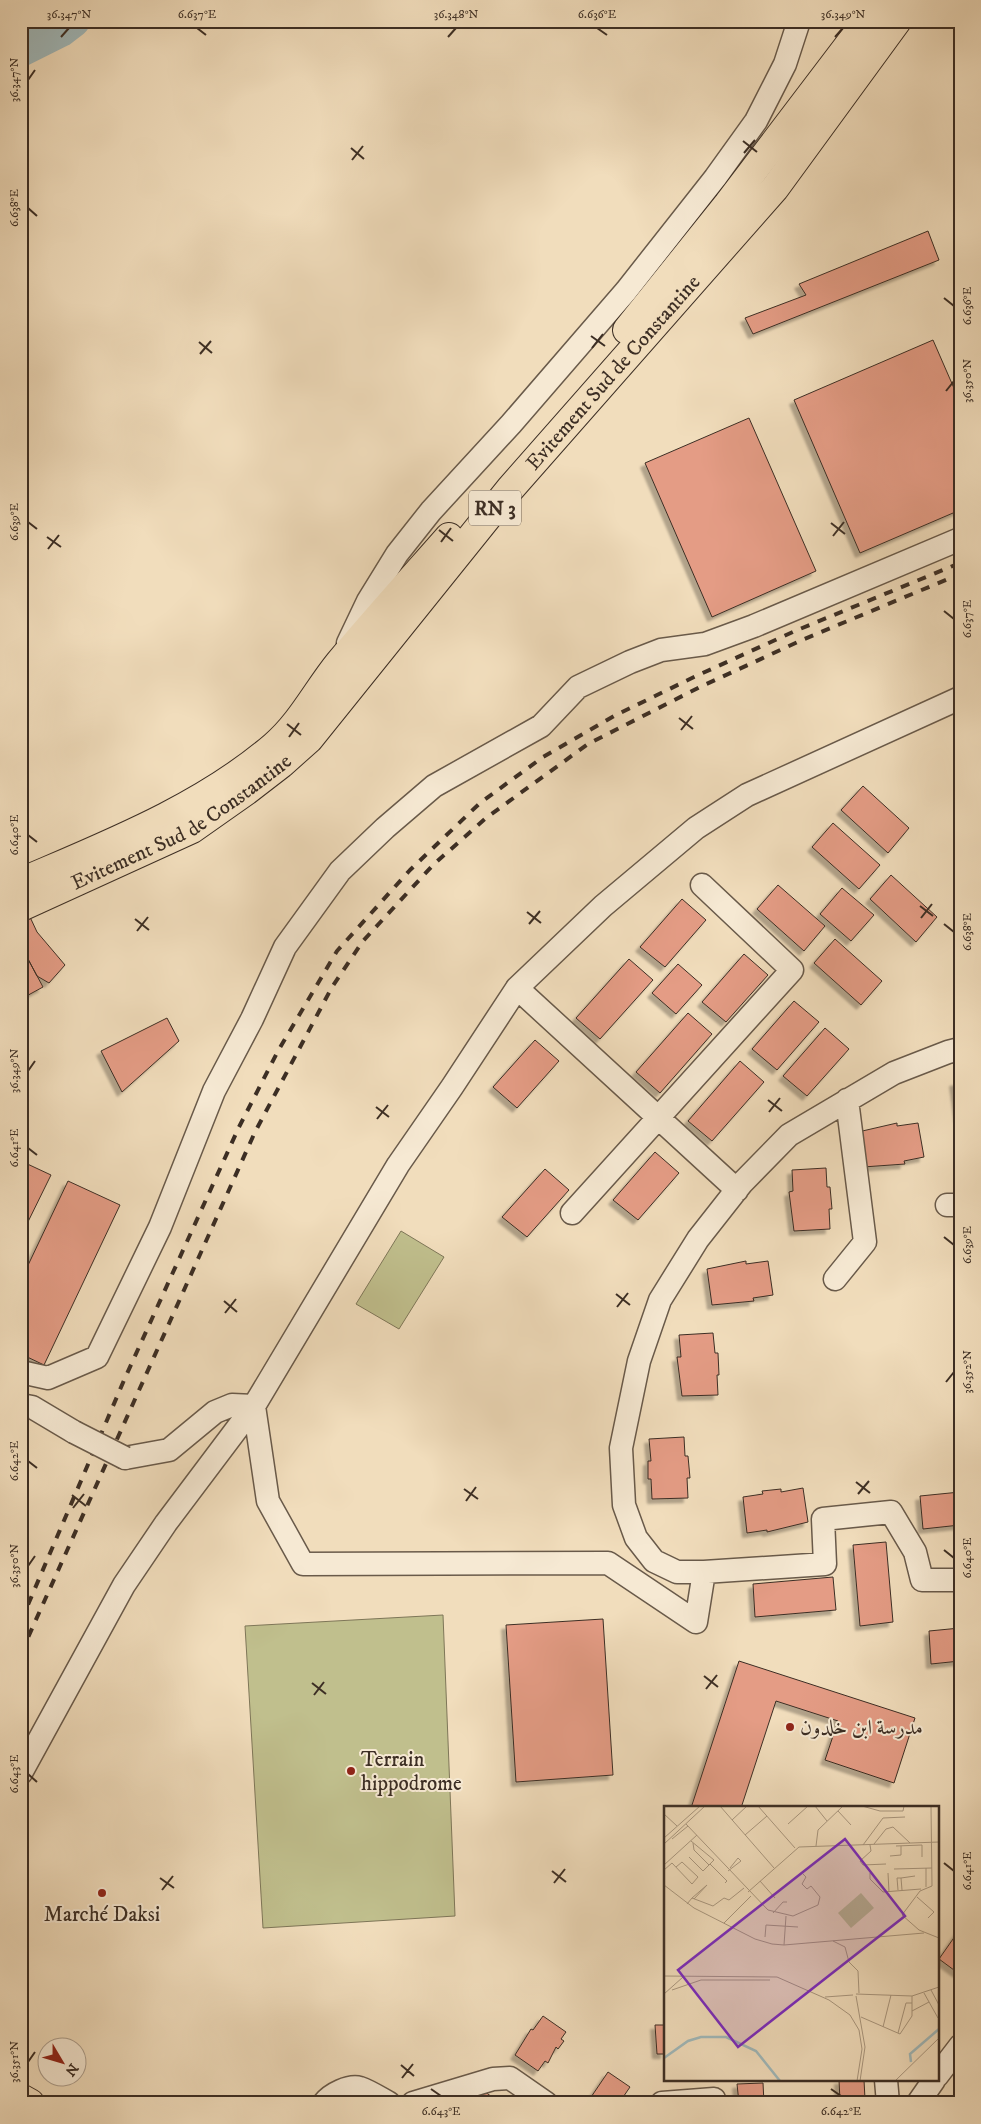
<svg xmlns="http://www.w3.org/2000/svg" width="981" height="2124" font-family="'IM FELL DW Pica',Amiri,serif">
	<defs>
		<filter id="shadow"><feDropShadow dx="-4.5" dy="4.5" stdDeviation="1" flood-color="#0004"/></filter>
	</defs>
	<rect width="100%" height="100%" fill="#f1ddbc"/>
	<filter id="stains"><feTurbulence type="fractalNoise" baseFrequency=".004" numOctaves="4"/><feColorMatrix values="0 0 0 0 .2 0 0 0 0 .09 0 0 0 0 .02 0 0 0 .5 -.17"/></filter>
	<radialGradient id="worn" r=".72"><stop offset=".6" stop-color="#630" stop-opacity="0"/><stop offset="1" stop-color="#630" stop-opacity=".3"/></radialGradient>
	<!-- pitch -->
	<path fill="#c0bf8d" stroke="#7e7658" d="M 401,1231 L 444,1257 L 399,1329 L 356,1304 Z
		M 443,1615 L 455,1916 L 263,1928 L 245,1626 Z"/>
	<g fill="none" stroke-linecap="round" stroke-linejoin="round">
		<!-- river -->
		<path stroke="#a0b9bb" stroke-width="32" d="M 21,51 L 61,31 L 74,21"/>
	</g>
	<!-- building -->
	<path fill="#e49c85" stroke="#3c2e24" filter="url(#shadow)" d="M 928,231 L 939,260 L 753,334 L 745,318 L 806,295 L 799,284 Z
		M 933,340 L 960,402 L 960,510 L 860,553 L 794,400 Z
		M 749,418 L 816,571 L 712,617 L 645,463 Z
		M 863,786 L 909,828 L 888,853 L 841,810 Z
		M 833,823 L 880,865 L 859,889 L 812,847 Z
		M 891,875 L 937,917 L 916,942 L 870,899 Z
		M 778,885 L 825,926 L 804,951 L 757,909 Z
		M 842,888 L 874,915 L 851,941 L 820,914 Z
		M 682,899 L 706,920 L 665,967 L 640,947 Z
		M 30,917 L 37,932 L 65,965 L 49,983 L 37,976 L 21,946 L 21,921 Z
		M 835,939 L 882,981 L 861,1005 L 814,963 Z
		M 21,946 L 43,987 L 21,999 Z
		M 744,954 L 768,975 L 726,1022 L 702,1002 Z
		M 629,959 L 653,980 L 600,1039 L 576,1018 Z
		M 678,964 L 702,985 L 676,1014 L 652,993 Z
		M 794,1001 L 819,1022 L 777,1070 L 752,1049 Z
		M 688,1013 L 712,1034 L 660,1093 L 636,1072 Z
		M 167,1018 L 179,1041 L 122,1092 L 101,1051 Z
		M 825,1028 L 849,1049 L 807,1096 L 783,1076 Z
		M 535,1040 L 559,1061 L 517,1108 L 493,1087 Z
		M 740,1061 L 764,1082 L 712,1141 L 688,1121 Z
		M 960,1081 L 960,1117 L 959,1118 L 954,1082 Z
		M 897,1123 L 897,1126 L 918,1123 L 924,1157 L 904,1161 L 905,1164 L 863,1167 L 858,1132 Z
		M 655,1152 L 679,1173 L 638,1220 L 613,1200 Z
		M 21,1161 L 51,1175 L 21,1236 Z
		M 826,1168 L 827,1187 L 830,1187 L 832,1209 L 829,1209 L 830,1229 L 794,1231 L 789,1192 L 793,1191 L 792,1170 Z
		M 545,1169 L 569,1190 L 527,1237 L 502,1217 Z
		M 68,1181 L 120,1205 L 44,1365 L 21,1354 L 21,1280 Z
		M 746,1261 L 746,1264 L 768,1261 L 773,1295 L 753,1298 L 754,1301 L 712,1305 L 707,1269 Z
		M 713,1333 L 715,1353 L 718,1353 L 719,1375 L 717,1375 L 718,1395 L 682,1396 L 677,1357 L 681,1357 L 679,1335 Z
		M 684,1437 L 685,1456 L 688,1456 L 690,1478 L 687,1478 L 688,1498 L 652,1499 L 651,1479 L 648,1479 L 648,1461 L 651,1461 L 649,1439 Z
		M 803,1488 L 808,1522 L 767,1532 L 767,1530 L 747,1533 L 743,1497 L 763,1494 L 762,1491 L 781,1489 L 781,1492 Z
		M 960,1492 L 960,1525 L 923,1529 L 920,1496 Z
		M 886,1542 L 893,1622 L 860,1626 L 853,1545 Z
		M 833,1577 L 836,1610 L 755,1617 L 753,1584 Z
		M 603,1619 L 613,1775 L 516,1782 L 506,1625 Z
		M 960,1628 L 960,1661 L 931,1664 L 929,1631 Z
		M 739,1661 L 915,1718 L 894,1783 L 825,1760 L 838,1721 L 776,1701 L 741,1808 L 691,1808 Z
		M 960,1929 L 960,1971 L 958,1973 L 939,1959 Z
		M 543,2016 L 566,2032 L 561,2039 L 564,2041 L 558,2049 L 556,2047 L 548,2063 L 545,2061 L 538,2071 L 515,2055 L 531,2029 L 533,2030 Z
		M 655,2025 L 665,2025 L 665,2054 L 657,2054 Z
		M 608,2072 L 630,2087 L 619,2103 L 587,2103 Z
		M 839,2080 L 864,2080 L 865,2099 L 840,2101 Z
		M 763,2083 L 764,2103 L 739,2103 L 737,2084 Z
		M 484,2091 L 500,2103 L 473,2103 L 477,2098 L 479,2100 Z"/>
	<g fill="none" stroke-linecap="round" stroke-linejoin="round">
		<defs>
			<path id="minor" d="M 348,643 L 368,601 L 397,554 L 431,511 L 511,424 L 626,291 L 715,178 L 756,121 L 785,64 L 799,21
				M 517,988 L 737,1190
				M 960,1049 L 948,1052 L 894,1073 L 789,1135 L 742,1183 L 698,1239 L 660,1300 L 639,1361 L 621,1448 L 624,1505 L 636,1538 L 654,1561 L 677,1572 L 704,1572 L 825,1564 L 823,1519 L 891,1512 L 915,1552 L 922,1580 L 960,1580
				M 947,1205 L 960,1205
				M 572,1213 L 792,970 L 702,885
				M 835,1279 L 865,1242 L 847,1100
				M 21,1372 L 48,1378 L 97,1357 L 160,1227 L 214,1091 L 252,1019 L 285,947 L 340,871 L 385,828 L 434,786 L 541,726 L 578,687 L 630,662 L 661,650 L 705,644 L 754,626 L 960,539
				M 21,1405 L 32,1407 L 74,1432
				M 125,1458 L 169,1450 L 215,1412 L 232,1405 L 254,1406 L 268,1501 L 303,1564 L 608,1563 L 696,1622 L 704,1572
				M 21,1773 L 124,1585 L 166,1523 L 254,1406 L 398,1165 L 452,1087 L 517,988 L 603,906 L 696,828 L 747,795 L 960,698
				M 937,2076 L 960,2046
				M 886,2080 L 888,2103
				M 324,2103 C 331,2094 349,2085 360,2088 C 369,2091 380,2098 389,2103
				M 413,2103 L 493,2079 L 510,2078 L 546,2103
				M 662,2103 L 714,2099 L 714,2103
				M 918,2103 L 934,2080"/>
			<path id="major" d="M 21,2098 L 30,2103"/>
			<g id="highway">
				<path d="M 627,330 L 728,204 L 867,21"/>
				<path d="M 21,882 C 107,845 202,808 274,746 C 301,723 317,690 339,663 C 375,620 412,579 449,537"/>
				<path id="s1" d="M 21,907 L 192,829 L 246,791 L 281,764 L 309,739 L 510,489 L 775,188 L 897,21"/>
			</g>
		</defs>
		<!-- minor casing -->
		<use href="#minor" stroke="#695a4a" stroke-width="25"/>
		<!-- major casing -->
		<use href="#major" stroke="#3c2e24" stroke-width="30"/>
		<!-- highway casing -->
		<use href="#highway" stroke="#3c2e24" stroke-width="30"/>
		<!-- minor -->
		<use href="#minor" stroke="#f6e9d3" stroke-width="22"/>
		<!-- major -->
		<use href="#major" stroke="#f1ddbc" stroke-width="28"/>
		<!-- highway -->
		<use href="#highway" stroke="#f1ddbc" stroke-width="28"/>
		<!-- rail -->
		<path stroke="#3c2e24" stroke-width="4" stroke-dasharray="9 9" stroke-linecap="butt" d="M 21,1621 L 125,1378 L 239,1127 L 278,1051 L 337,951 L 410,870 L 480,803 L 543,757 L 614,716 L 694,677 L 795,631 L 960,563
			M 21,1653 L 255,1132 L 332,987 L 363,941 L 433,865 L 486,818 L 588,744 L 700,687 L 802,640 L 960,574"/>
		<defs>
			<path id="minor-bridge" d="M 74,1432 L 125,1458"/>
		</defs>
		<!-- minor-bridge casing -->
		<use href="#minor-bridge" stroke="#695a4a" stroke-width="25" stroke-linecap="butt"/>
		<!-- minor-bridge -->
		<use href="#minor-bridge" stroke="#f6e9d3" stroke-width="22"/>
	</g>
	<!-- ticks -->
	<path fill="none" stroke="#3c2e24" stroke-width="2" d="M 197,28 L 206,35M 597,28 L 607,35M 61,37 L 69,28M 448,37 L 456,28M 835,37 L 843,28M 28,80 L 35,70M 743,141 L 757,152M 351,148 L 364,159M 744,153 L 755,140M 352,160 L 363,146M 28,208 L 37,216M 944,298 L 954,306M 591,336 L 605,346M 199,342 L 212,353M 592,348 L 603,334M 200,354 L 211,341M 946,391 L 954,381M 28,522 L 37,529M 831,523 L 845,534M 439,530 L 453,541M 833,536 L 844,522M 47,537 L 61,547M 441,542 L 451,528M 48,549 L 59,535M 944,611 L 954,619M 679,718 L 693,729M 287,724 L 301,735M 681,730 L 692,716M 289,737 L 299,723M 28,835 L 37,842M 920,906 L 933,916M 527,912 L 541,923M 921,918 L 932,904M 135,919 L 149,930M 529,924 L 540,911M 944,924 L 954,932M 137,931 L 148,917M 28,1071 L 35,1061M 768,1100 L 782,1111M 376,1107 L 389,1117M 769,1112 L 780,1098M 377,1119 L 388,1105M 28,1148 L 37,1155M 944,1237 L 954,1245M 616,1294 L 630,1305M 224,1301 L 237,1312M 617,1307 L 628,1293M 225,1313 L 236,1299M 946,1382 L 954,1372M 28,1461 L 37,1468M 856,1482 L 870,1493M 464,1489 L 478,1499M 858,1494 L 869,1481M 72,1495 L 86,1506M 466,1501 L 476,1487M 73,1508 L 84,1494M 944,1550 L 954,1558M 28,1566 L 35,1556M 704,1676 L 718,1687M 312,1683 L 326,1694M 706,1689 L 717,1675M 314,1695 L 324,1682M 28,1774 L 37,1782M 944,1863 L 954,1871M 552,1871 L 566,1882M 160,1878 L 174,1888M 554,1883 L 565,1869M 162,1890 L 173,1876M 28,2062 L 35,2052M 401,2065 L 414,2076M 402,2078 L 413,2064M 431,2089 L 441,2096M 831,2089 L 841,2096"/>
	<!-- markers -->
	<g fill="#8f2418" stroke="#f6e9d3" stroke-width="2">
		<circle cx="790" cy="1727" r="5"/>
		<circle cx="351" cy="1771" r="5"/>
		<circle cx="102" cy="1893" r="5"/>
	</g>
	<g text-anchor="middle" stroke-width="4" stroke-linejoin="round" paint-order="stroke">
		<!-- shield labels -->
		<rect fill="#f6e9d3" stroke="#746658" stroke-width="1" x="469" y="490.5" width="52" height="35" rx="4"/>
		<g font-size="20" font-weight="bold" fill="#3c2e24">
			<text x="495" y="515">RN 3</text>
		</g>
		<!-- street labels -->
		<g font-size="21" fill="#3c2e24" stroke="#f6e9d3">
			<text dy="7" stroke="none"><textPath href="#s1" startOffset="812">Evitement Sud de Constantine</textPath></text>
			<text dy="7" stroke="none"><textPath href="#s1" startOffset="182">Evitement Sud de Constantine</textPath></text>
		</g>
		<!-- poi labels -->
		<g font-size="21" fill="#3c2e24" stroke="#f6e9d3" text-anchor="start">
			<text x="800" y="1734">مدرسة ابن خلدون</text>
			<text x="361" y="1766">Terrain<tspan x="361" dy="24">hippodrome</tspan></text>
			<text x="102" y="1921" text-anchor="middle">Marché Daksi</text>
		</g>
	</g>
	<!-- overview -->
	<g transform="translate(664 1806)">
		<rect width="275" height="275" fill="#f1ddbc"/>
		<path d="M 197,87 L 210,102 L 187,122 L 174,107 Z" fill="#c0bf8d"/>
		<path fill="none" stroke="#a0b9bb" stroke-width="2.5" d="M 0,252 L 24,235 L 37,231 L 62,231 L 92,245 L 116,275M 247,256 L 246,248 L 275,223"/>
		<path fill="none" stroke="#a9977f" stroke-width="1" d="M 56,0 L 110,62M 94,0 L 131,42M 151,0 L 163,15M 198,0 L 216,5 L 239,5 L 240,0M 267,0 L 268,80 L 256,85 L 238,109 L 255,124 L 275,132M 174,5 L 187,19M 0,8 L 13,20M 68,14 L 83,0M 22,18 L 104,104 L 129,110 L 154,99 L 156,91 L 147,80 L 143,83 L 138,78 L 142,71 L 139,68M 124,18 L 144,0M 81,29 L 103,10M 0,32 L 36,0M 8,33 L 24,20M 29,37 L 30,44 L 45,59M 0,38 L 41,0M 210,38 L 222,23 L 229,21 L 246,37M 199,39 L 219,12 L 241,11M 206,39 L 207,45 L 196,55 L 199,59 L 222,58M 152,40 L 154,24 L 179,0M 232,40 L 258,39 L 258,51M 226,50 L 237,49 L 237,40M 25,51 L 39,65 L 50,54 L 27,35M 46,58 L 63,75 L 61,77M 0,59 L 33,29M 262,62 L 262,81M 230,63 L 268,62M 0,64 L 8,57 L 28,78 L 34,71 L 18,56 L 12,61M 64,65 L 77,55 L 74,52 L 66,62M 206,67 L 206,73 L 219,86 L 257,83M 224,67 L 225,86M 96,75 L 111,92M 0,79 L 30,102 L 91,133 L 108,138 L 120,139 L 260,127M 234,84 L 233,72 L 237,72M 238,84 L 237,72 L 251,70M 84,86 L 135,41 L 275,36M 253,91 L 270,106 L 264,112M 28,92 L 43,79 L 30,93M 23,98 L 28,92 L 49,100 L 60,92 L 65,94 L 80,82M 109,107 L 119,96 L 123,96M 60,117 L 87,90M 101,131 L 102,119 L 134,121M 169,135 L 181,141 L 185,156 L 194,165 L 195,187M 120,139 L 122,110M 0,170 L 113,171 L 165,194 L 186,209 L 195,224 L 198,243 L 193,275M 8,184 L 37,174 L 106,174M 267,184 L 275,199M 260,187 L 274,212M 0,188 L 19,171M 192,188 L 248,190 L 275,181M 192,190 L 201,241 L 196,275M 161,191 L 189,189M 248,205 L 265,196M 197,211 L 236,228 L 248,210 L 248,190M 219,221 L 227,189M 234,227 L 242,197 L 248,197M 231,275 L 275,232"/>
		<path fill="#7b2cbf" fill-opacity="0.15" stroke="#7b2cbf" stroke-width="2.5" d="M 181,33 L 241,110 L 74,241 L 14,164 Z"/>
		<rect width="275" height="275" fill="none" stroke="#3c2e24" stroke-width="2.5"/>
	</g>
	<!-- margin -->
	<rect width="981" height="2124" fill="none" stroke="#f1ddbc" stroke-width="55"/>
	<!-- north arrow -->
	<g transform="translate(62 2062) rotate(128)"><circle r="24" fill="#f6e9d3" stroke="#ac9e8d"/>
	<path d="M0-4L9 19L0 12L-9 19Z" fill="#8f2418"/>
	<text y="-8" font-size="14" font-weight="bold" text-anchor="middle" fill="#3c2e24">N</text>
	</g>
	<rect x="28" y="28" width="926" height="2068" fill="none" stroke="#3c2e24" stroke-width="2"/>
	<g font-size="12" text-anchor="middle" fill="#3c2e24">
		<text x="69" y="18">36.347°N</text>
		<text x="197" y="18">6.637°E</text>
		<text x="456" y="18">36.348°N</text>
		<text x="597" y="18">6.636°E</text>
		<text x="843" y="18">36.349°N</text>
		<text transform="translate(14 80) rotate(-90)" y="4">36.347°N</text>
		<text transform="translate(14 208) rotate(-90)" y="4">6.638°E</text>
		<text transform="translate(967 306) rotate(-90)" y="4">6.636°E</text>
		<text transform="translate(967 381) rotate(-90)" y="4">36.350°N</text>
		<text transform="translate(14 522) rotate(-90)" y="4">6.639°E</text>
		<text transform="translate(967 619) rotate(-90)" y="4">6.637°E</text>
		<text transform="translate(14 835) rotate(-90)" y="4">6.640°E</text>
		<text transform="translate(967 932) rotate(-90)" y="4">6.638°E</text>
		<text transform="translate(14 1071) rotate(-90)" y="4">36.349°N</text>
		<text transform="translate(14 1148) rotate(-90)" y="4">6.641°E</text>
		<text transform="translate(967 1245) rotate(-90)" y="4">6.639°E</text>
		<text transform="translate(967 1372) rotate(-90)" y="4">36.352°N</text>
		<text transform="translate(14 1461) rotate(-90)" y="4">6.642°E</text>
		<text transform="translate(967 1558) rotate(-90)" y="4">6.640°E</text>
		<text transform="translate(14 1566) rotate(-90)" y="4">36.350°N</text>
		<text transform="translate(14 1774) rotate(-90)" y="4">6.643°E</text>
		<text transform="translate(967 1871) rotate(-90)" y="4">6.641°E</text>
		<text transform="translate(14 2062) rotate(-90)" y="4">36.351°N</text>
		<text x="441" y="2115">6.643°E</text>
		<text x="841" y="2115">6.642°E</text>
	</g>
	<rect width="100%" height="100%" filter="url(#stains)"/>
	<rect width="100%" height="100%" fill="url(#worn)"/>
</svg>
